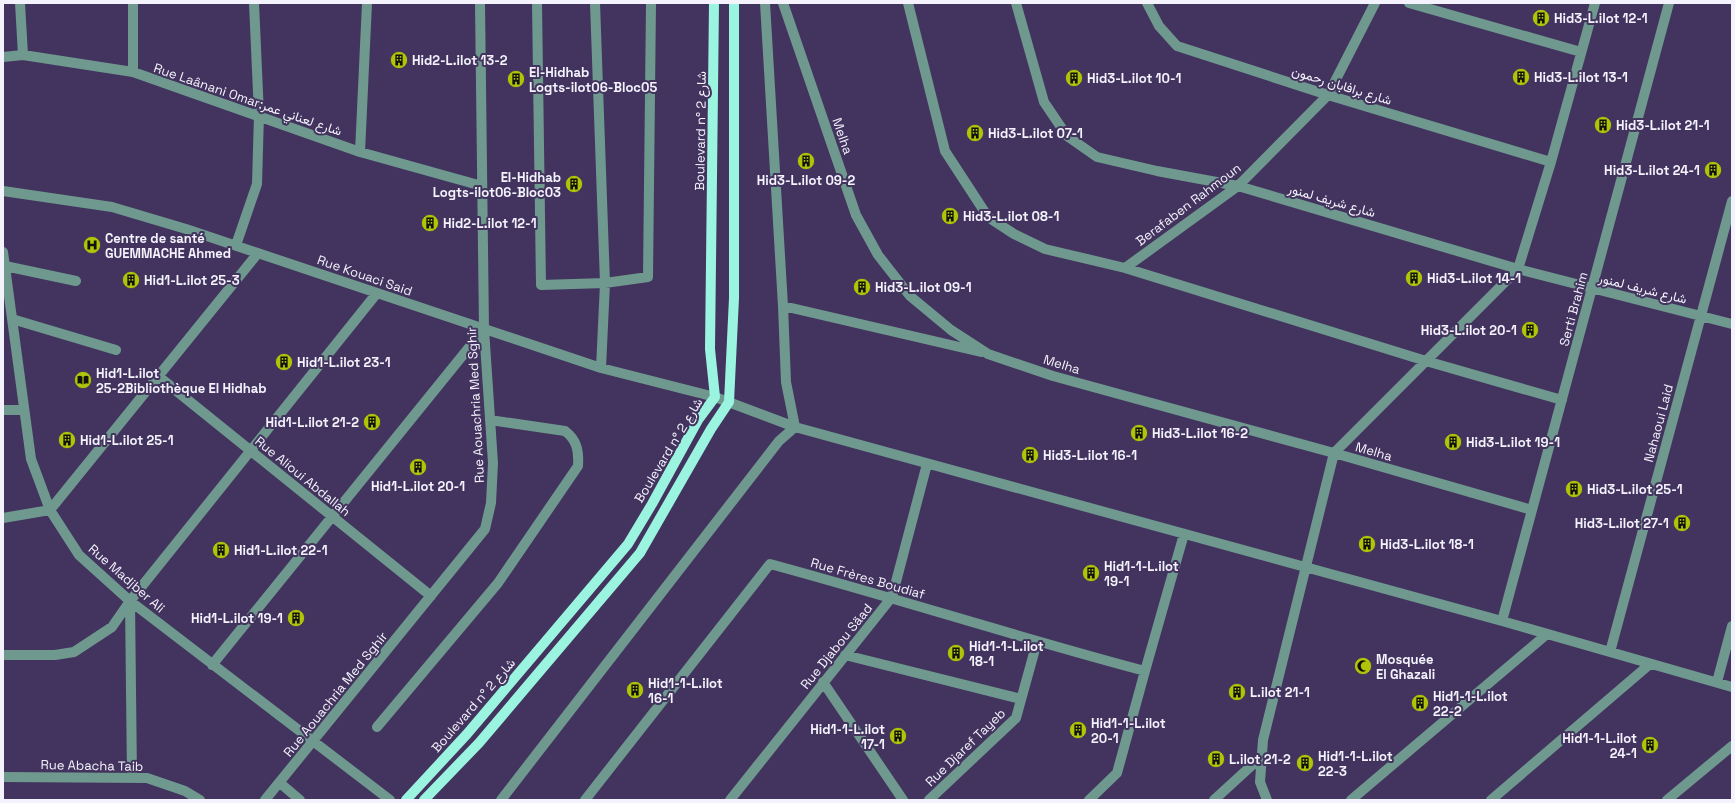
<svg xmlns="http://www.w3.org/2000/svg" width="1735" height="803" font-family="'Space Grotesk',Vazirmatn,sans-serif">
	<rect width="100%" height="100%" fill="#42345e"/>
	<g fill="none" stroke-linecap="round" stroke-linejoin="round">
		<!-- minor -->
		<path stroke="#6f998e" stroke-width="10" d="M 20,3 L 23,55
			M 133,3 L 133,72
			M 537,3 L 541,285 L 605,283 L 648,277 L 651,3
			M 595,3 L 605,283 L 601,368
			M 783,3 L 856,215 L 878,255 L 910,296 L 951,330 L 988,354 L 1053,376 L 1334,453 L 1532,510
			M 908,3 L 945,151 L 988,217 L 1014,234 L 1045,249 L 1125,268 L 1426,361 L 1562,400
			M 1016,3 L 1044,102 L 1067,136 L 1097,157 L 1157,171 L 1238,186 L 1518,269 L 1732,324
			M 1147,3 L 1159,26 L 1177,46 L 1328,95 L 1551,162
			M 1409,3 L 1581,52
			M 3,57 L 23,55 L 133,72 L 360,152 L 482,186
			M 360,152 L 367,3
			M 3,191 L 112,207 L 186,229 L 601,368 L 715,397 L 795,427 L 1502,621 L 1732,687
			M 236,245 L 257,184 L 259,115 L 254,3
			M 3,252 L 31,459 L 50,510 L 79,555 L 130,601 L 390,800
			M 5,266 L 76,281
			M 1125,268 L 1238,186 L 1328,95 L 1375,3
			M 783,306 L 981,352
			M 12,319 L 116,350
			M 158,376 L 431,596
			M 3,410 L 24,410
			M 3,518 L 50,510 L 258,253
			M 130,601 L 132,778
			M 1502,621 L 1669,3
			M 1610,652 L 1732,201
			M 3,655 L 55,655 L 74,652 L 112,627 L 130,601 L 377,293
			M 845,655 L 1021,699
			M 212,665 L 484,329
			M 1145,671 L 1184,534
			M 823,682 L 903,800
			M 1717,682 L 1732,626
			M 377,727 L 498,583 L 578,466 C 579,451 577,440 565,431 L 490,420
			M 3,777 L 147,778 L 185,791 L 200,800
			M 280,783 L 300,800
			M 265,800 L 485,529 L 491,503 L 493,463 L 484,329 L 480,3
			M 501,800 L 779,441 L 795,427 L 786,382 L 783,306 L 765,3
			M 585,800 L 770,564 C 896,598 1020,638 1145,671 L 1117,773 L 1089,800
			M 730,800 L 892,597 L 927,464
			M 929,800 L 1016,718 L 1037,642
			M 1214,800 L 1262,756
			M 1267,800 L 1260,782 L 1263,740 L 1334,453 L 1518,269 L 1551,162 L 1595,3
			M 1351,800 L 1547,634
			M 1491,800 L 1650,664
			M 1667,800 L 1732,746"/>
		<!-- major -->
		<path stroke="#9af4df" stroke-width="10" d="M 406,800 L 467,734 L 628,544 L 652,504 L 698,420 L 715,397 L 710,349 L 714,3
			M 424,800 L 479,743 L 640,553 L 711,429 L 729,402 L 734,298 L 734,3"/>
	</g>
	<!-- icons -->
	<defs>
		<symbol id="building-disc" viewBox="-11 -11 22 22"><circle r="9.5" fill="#afc506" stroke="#42345e"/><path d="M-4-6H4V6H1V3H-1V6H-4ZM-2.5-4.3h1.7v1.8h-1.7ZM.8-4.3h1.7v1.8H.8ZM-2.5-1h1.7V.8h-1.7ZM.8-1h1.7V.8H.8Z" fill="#111"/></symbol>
		<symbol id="hospital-disc" viewBox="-11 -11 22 22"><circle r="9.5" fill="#afc506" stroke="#42345e"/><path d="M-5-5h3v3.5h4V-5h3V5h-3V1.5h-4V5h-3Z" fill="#111"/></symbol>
		<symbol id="library-disc" viewBox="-11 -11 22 22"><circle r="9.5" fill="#afc506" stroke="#42345e"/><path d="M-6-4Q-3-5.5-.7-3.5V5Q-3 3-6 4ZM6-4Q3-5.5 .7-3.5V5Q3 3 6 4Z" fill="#111"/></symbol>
		<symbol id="mosque-disc" viewBox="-11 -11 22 22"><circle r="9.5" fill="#afc506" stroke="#42345e"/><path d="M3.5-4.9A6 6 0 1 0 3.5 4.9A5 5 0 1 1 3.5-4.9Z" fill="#111"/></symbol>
	</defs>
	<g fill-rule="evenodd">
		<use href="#building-disc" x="1531" y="8" width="20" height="20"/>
		<use href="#building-disc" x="389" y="50" width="20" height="20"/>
		<use href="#building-disc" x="1511" y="67" width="20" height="20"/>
		<use href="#building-disc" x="1064" y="68" width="20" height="20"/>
		<use href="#building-disc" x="506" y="69" width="20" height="20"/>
		<use href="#building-disc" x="1593" y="115" width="20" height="20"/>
		<use href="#building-disc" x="965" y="123" width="20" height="20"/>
		<use href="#building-disc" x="796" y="151" width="20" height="20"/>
		<use href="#building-disc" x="1703" y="160" width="20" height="20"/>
		<use href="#building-disc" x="564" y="174" width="20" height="20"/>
		<use href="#building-disc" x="940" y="206" width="20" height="20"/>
		<use href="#building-disc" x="420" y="213" width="20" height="20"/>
		<use href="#hospital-disc" x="82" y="235" width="20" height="20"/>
		<use href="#building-disc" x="1404" y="268" width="20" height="20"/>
		<use href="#building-disc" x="121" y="270" width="20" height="20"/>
		<use href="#building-disc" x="852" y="277" width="20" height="20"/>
		<use href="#building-disc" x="1520" y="320" width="20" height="20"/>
		<use href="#building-disc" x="274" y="352" width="20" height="20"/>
		<use href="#library-disc" x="73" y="370" width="20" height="20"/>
		<use href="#building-disc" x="362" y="412" width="20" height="20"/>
		<use href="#building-disc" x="1129" y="423" width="20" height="20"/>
		<use href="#building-disc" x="57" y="430" width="20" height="20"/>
		<use href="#building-disc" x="1443" y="432" width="20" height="20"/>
		<use href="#building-disc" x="1020" y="445" width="20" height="20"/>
		<use href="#building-disc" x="408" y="457" width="20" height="20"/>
		<use href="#building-disc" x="1564" y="479" width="20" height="20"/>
		<use href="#building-disc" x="1672" y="513" width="20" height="20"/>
		<use href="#building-disc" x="1357" y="534" width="20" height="20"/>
		<use href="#building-disc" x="211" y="540" width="20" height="20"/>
		<use href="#building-disc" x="1081" y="563" width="20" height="20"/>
		<use href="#building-disc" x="286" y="608" width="20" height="20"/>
		<use href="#building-disc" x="946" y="643" width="20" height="20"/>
		<use href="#mosque-disc" x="1353" y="656" width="20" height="20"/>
		<use href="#building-disc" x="625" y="680" width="20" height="20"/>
		<use href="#building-disc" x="1227" y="682" width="20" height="20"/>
		<use href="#building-disc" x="1410" y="693" width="20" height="20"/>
		<use href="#building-disc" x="1068" y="720" width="20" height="20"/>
		<use href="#building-disc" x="888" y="726" width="20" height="20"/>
		<use href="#building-disc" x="1640" y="735" width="20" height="20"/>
		<use href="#building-disc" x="1206" y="749" width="20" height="20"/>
		<use href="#building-disc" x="1295" y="753" width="20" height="20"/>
	</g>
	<g text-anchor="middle" stroke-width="4" stroke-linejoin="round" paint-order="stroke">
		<!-- poi labels -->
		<g font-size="13" font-weight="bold" fill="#f4f2fc" stroke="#42345e" text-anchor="start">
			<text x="1554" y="23">Hid3-L.ilot 12-1</text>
			<text x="412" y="65">Hid2-L.ilot 13-2</text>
			<text x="529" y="77">El-Hidhab<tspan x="529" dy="15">Logts-ilot06-Bloc05</tspan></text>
			<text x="1534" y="82">Hid3-L.ilot 13-1</text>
			<text x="1087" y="83">Hid3-L.ilot 10-1</text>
			<text x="1616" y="130">Hid3-L.ilot 21-1</text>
			<text x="988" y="138">Hid3-L.ilot 07-1</text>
			<text x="1700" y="175" text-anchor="end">Hid3-L.ilot 24-1</text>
			<text x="561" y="182" text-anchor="end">El-Hidhab<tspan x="561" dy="15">Logts-ilot06-Bloc03</tspan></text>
			<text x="806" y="185" text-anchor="middle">Hid3-L.ilot 09-2</text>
			<text x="963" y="221">Hid3-L.ilot 08-1</text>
			<text x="443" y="228">Hid2-L.ilot 12-1</text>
			<text x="105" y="243">Centre de santé<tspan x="105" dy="15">GUEMMACHE Ahmed</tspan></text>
			<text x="1427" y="283">Hid3-L.ilot 14-1</text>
			<text x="144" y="285">Hid1-L.ilot 25-3</text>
			<text x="875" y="292">Hid3-L.ilot 09-1</text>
			<text x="1517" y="335" text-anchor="end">Hid3-L.ilot 20-1</text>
			<text x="297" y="367">Hid1-L.ilot 23-1</text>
			<text x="96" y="378">Hid1-L.ilot<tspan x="96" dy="15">25-2Bibliothèque El Hidhab</tspan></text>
			<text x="359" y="427" text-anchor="end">Hid1-L.ilot 21-2</text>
			<text x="1152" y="438">Hid3-L.ilot 16-2</text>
			<text x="80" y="445">Hid1-L.ilot 25-1</text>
			<text x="1466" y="447">Hid3-L.ilot 19-1</text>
			<text x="1043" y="460">Hid3-L.ilot 16-1</text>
			<text x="418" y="491" text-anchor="middle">Hid1-L.ilot 20-1</text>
			<text x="1587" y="494">Hid3-L.ilot 25-1</text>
			<text x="1669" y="528" text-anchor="end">Hid3-L.ilot 27-1</text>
			<text x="1380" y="549">Hid3-L.ilot 18-1</text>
			<text x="234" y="555">Hid1-L.ilot 22-1</text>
			<text x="1104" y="571">Hid1-1-L.ilot<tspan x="1104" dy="15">19-1</tspan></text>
			<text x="283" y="623" text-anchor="end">Hid1-L.ilot 19-1</text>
			<text x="969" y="651">Hid1-1-L.ilot<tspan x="969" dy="15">18-1</tspan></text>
			<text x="1376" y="664">Mosquée<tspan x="1376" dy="15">El Ghazali</tspan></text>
			<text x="648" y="688">Hid1-1-L.ilot<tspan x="648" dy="15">16-1</tspan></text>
			<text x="1250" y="697">L.ilot 21-1</text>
			<text x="1433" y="701">Hid1-1-L.ilot<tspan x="1433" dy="15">22-2</tspan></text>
			<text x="1091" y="728">Hid1-1-L.ilot<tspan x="1091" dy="15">20-1</tspan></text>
			<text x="885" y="734" text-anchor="end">Hid1-1-L.ilot<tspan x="885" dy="15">17-1</tspan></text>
			<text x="1637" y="743" text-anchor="end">Hid1-1-L.ilot<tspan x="1637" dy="15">24-1</tspan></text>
			<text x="1318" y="761">Hid1-1-L.ilot<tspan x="1318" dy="15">22-3</tspan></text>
			<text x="1229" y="764">L.ilot 21-2</text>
		</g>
		<!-- street labels -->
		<g font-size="13" fill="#f4f2fc" stroke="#42345e">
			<text transform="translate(1342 85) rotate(17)" y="5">شارع برافابان رحمون</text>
			<text transform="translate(248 99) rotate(19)" y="5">Rue Laânani Omar;شارع لعناني عمر</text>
			<text transform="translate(700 131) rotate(-89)" y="5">Boulevard n° شارع 2</text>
			<text transform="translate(843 136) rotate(71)" y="5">Melha</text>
			<text transform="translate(1332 200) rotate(16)" y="5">شارع شريف لمنور</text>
			<text transform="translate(1188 204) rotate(-37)" y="5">Berafaben Rahmoun</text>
			<text transform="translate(365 275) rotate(19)" y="5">Rue Kouaci Said</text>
			<text transform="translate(1643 288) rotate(14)" y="5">شارع شريف لمنور</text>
			<text transform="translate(1573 309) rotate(-75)" y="5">Serti Brahim</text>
			<text transform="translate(1062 364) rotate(17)" y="5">Melha</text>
			<text transform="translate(475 405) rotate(-93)" y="5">Rue Aouachria Med Sghir</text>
			<text transform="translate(1658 423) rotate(-75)" y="5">Nahaoui Laid</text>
			<text transform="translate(668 450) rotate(-59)" y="5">Boulevard n° شارع 2</text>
			<text transform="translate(1374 451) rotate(16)" y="5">Melha</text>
			<text transform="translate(303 476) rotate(39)" y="5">Rue Alioui Abdallah</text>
			<text transform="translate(127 578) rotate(41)" y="5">Rue Madjber Ali</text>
			<text transform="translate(868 578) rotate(16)" y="5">Rue Frères Boudiaf</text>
			<text transform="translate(836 646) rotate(-51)" y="5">Rue Djabou Säad</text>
			<text transform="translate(335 694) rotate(-51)" y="5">Rue Aouachria Med Sghir</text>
			<text transform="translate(473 705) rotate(-49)" y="5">Boulevard n° شارع 2</text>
			<text transform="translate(965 747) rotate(-44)" y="5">Rue Djaref Tayeb</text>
			<text transform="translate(92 765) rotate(1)" y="5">Rue Abacha Taib</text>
		</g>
	</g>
	<!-- border -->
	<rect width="1735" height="803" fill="none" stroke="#f4f2fc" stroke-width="8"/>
</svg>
